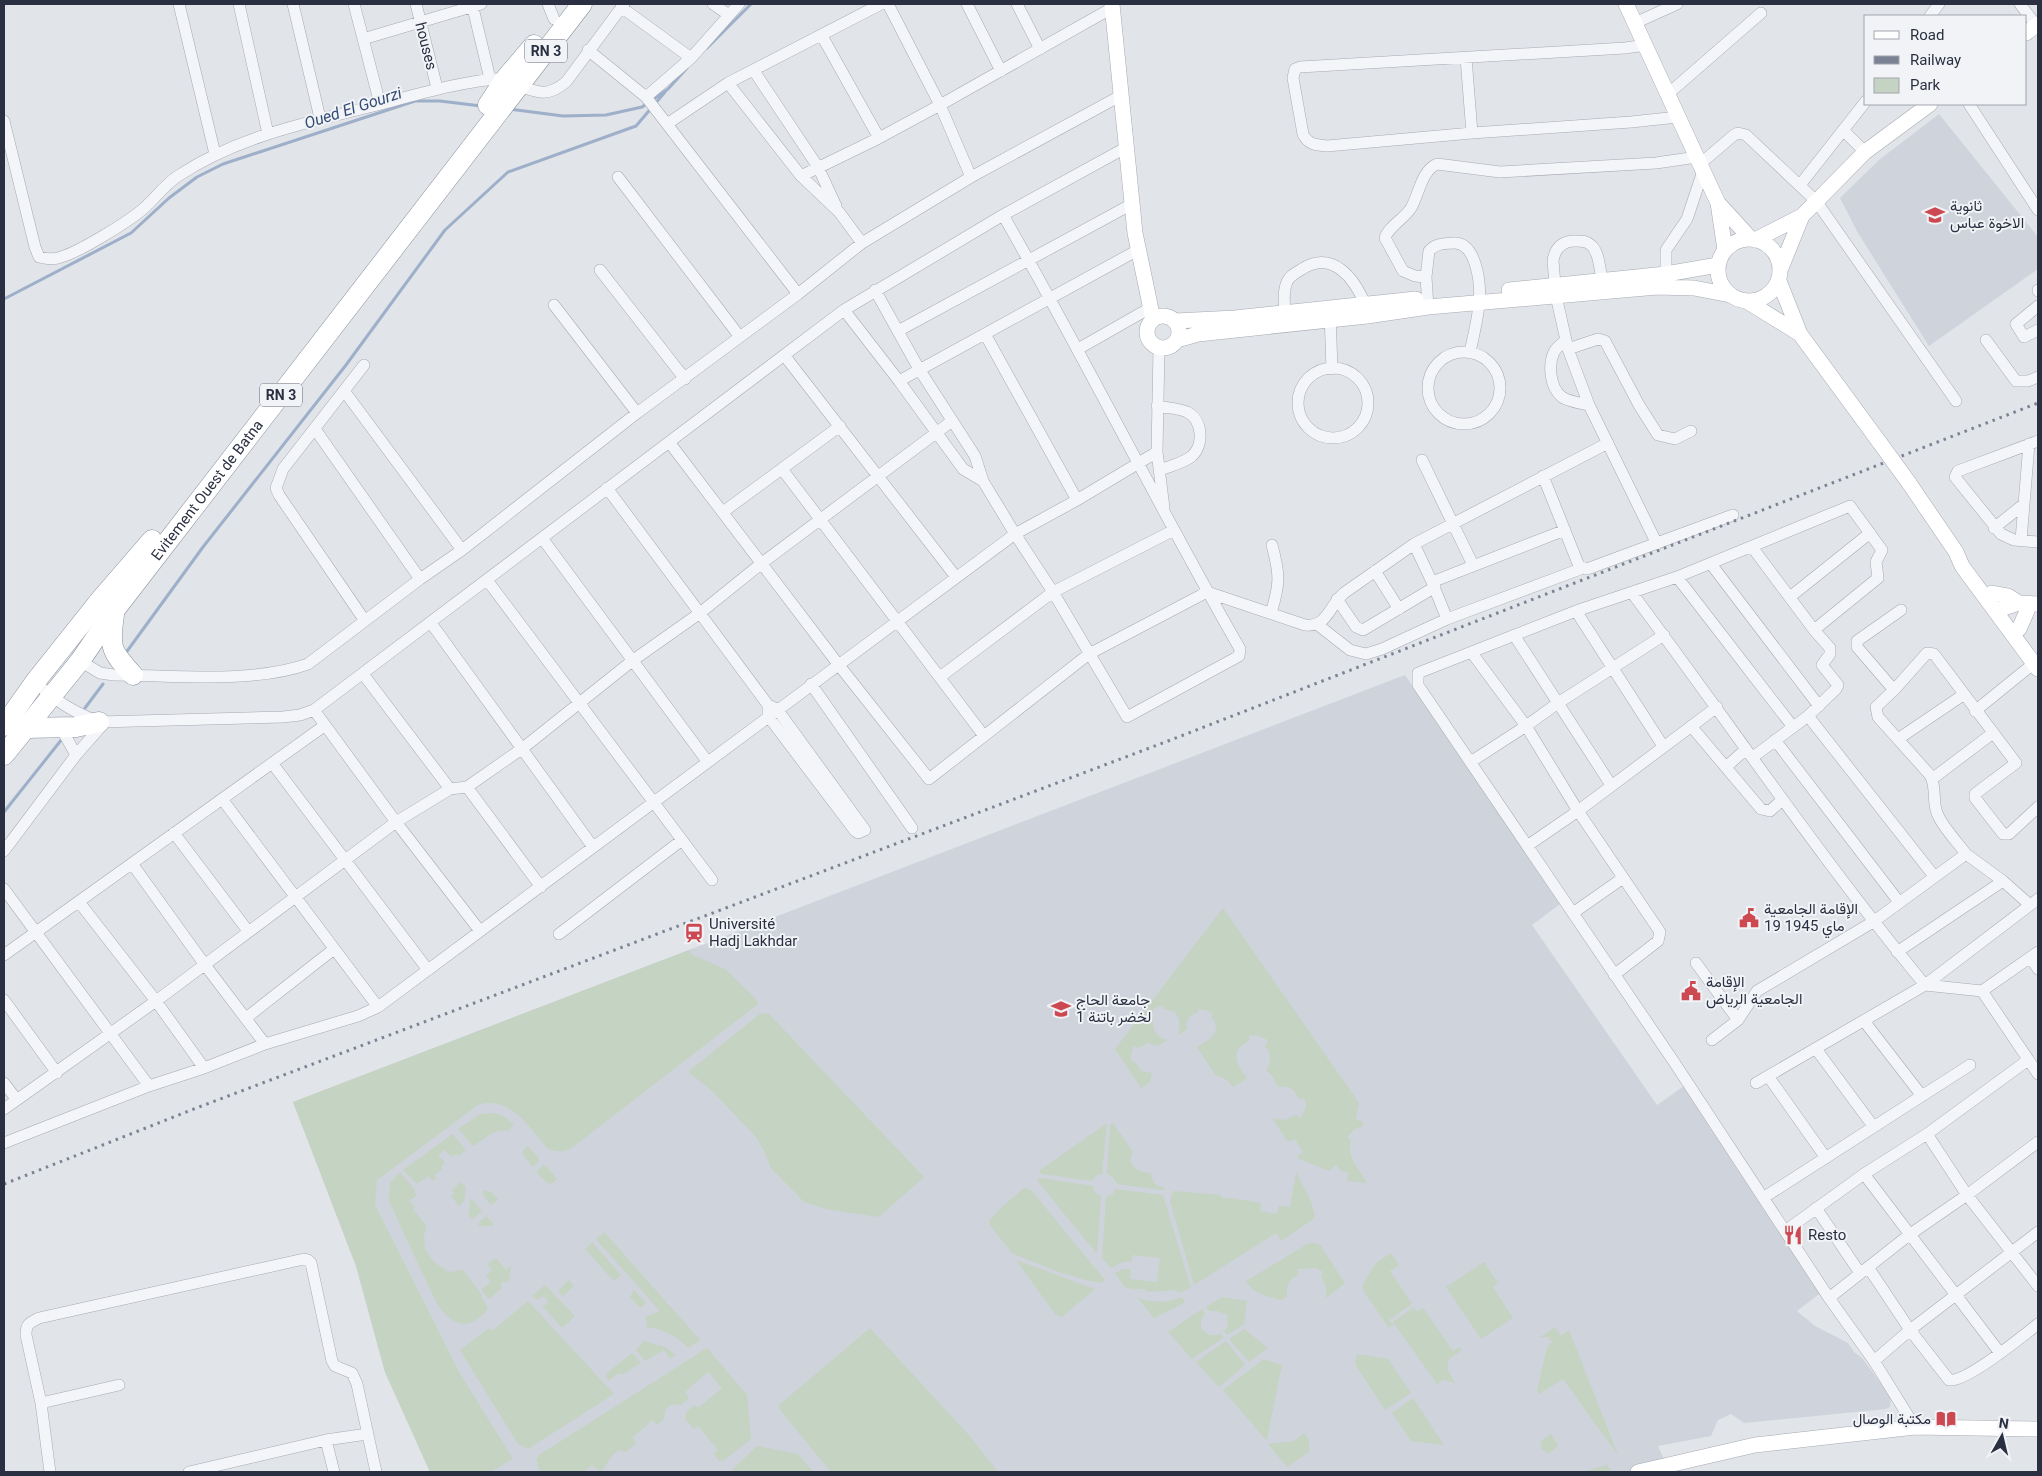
<svg xmlns="http://www.w3.org/2000/svg" width="2042" height="1476" font-family="Roboto,Vazirmatn,sans-serif">
  <style>
    .built { fill: #cfd3db }
    .green { fill: #c5d3c2 }
    .lines { fill: none; stroke-linecap: round; stroke-linejoin: round }
    .stream { stroke: #9dafc9; stroke-width: 3 }
    .street-casing { stroke: #a6aab3; stroke-width: 12 }
    .secondary-casing { stroke: #a6aab3; stroke-width: 16 }
    .highway-casing { stroke: #8990a0; stroke-width: 21 }
    .street { stroke: #f4f5f8; stroke-width: 11 }
    .secondary { stroke: #fff; stroke-width: 15 }
    .highway { stroke: #fff; stroke-width: 20 }
    .rail { stroke: #7b8293; stroke-width: 3; stroke-dasharray: 2.5 5; stroke-linecap: butt }
    .secondary-bridge-casing { stroke: #a6aab3; stroke-width: 16; stroke-linecap: butt }
    .secondary-bridge { stroke: #fff; stroke-width: 15 }
    .labels { text-anchor: middle; dominant-baseline: central; stroke-width: 4; stroke-linejoin: round; paint-order: stroke }
    .shield { fill: #f1f3f7; stroke: #666a78; stroke-width: 1 }
    .shield-label { font-size: 14px; font-weight: bold; fill: #2a3041 }
    .street-label { font-size: 15px; fill: #2a3041; stroke: #f1f3f7 }
    .poi-label { font-size: 15px; fill: #2a3041; stroke: #f1f3f7; text-anchor: start }
    .water-label { font-size: 16px; font-style: italic; fill: #344c74; stroke: #f1f3f7 }
  </style>
  <rect width="100%" height="100%" fill="#e1e4e9"/>
  <path class="built" d="M1939,114l99,123v32l-109,77 -71,-113 -18,-35 39,-38z
    M1405,675l155,229 -28,21 125,180 27,-19 139,205 -26,20 18,15 33,17 6,9 9,7 28,39 -1,9 -4,2 -142,14 -13,-9 -13,6 -7,16 -53,10 12,26h-1240l-45,-100 -29,-106 -63,-164z"/>
  <path class="green" d="M1223,908l136,195 -3,17 7,2v4l-8,3 -8,8 4,3c-5,18 8,28 16,43l-20,-2 1,-9 -7,-1 -5,-6 -7,6 -30,-12 -2,-3 6,-4 -8,-13 -7,3 -16,-24 13,2 10,-5 6,3 5,-12 -1,-7h-6c-4,-10 -11,-14 -21,-12l-4,-9 -8,-8c6,-8 5,-17 -1,-24l3,-6 -12,-5 -7,1v5c-21,10 -12,23 -2,37l-14,9c-4,-6 -9,-10 -17,-11l-19,-29c12,-6 27,-16 14,-30l2,-3 -4,-3 -11,-2v3l-9,5 -3,8 2,4 -10,6c3,-13 2,-25 -14,-26l-1,-4 -8,3 -5,9 3,1c-1,13 3,19 15,22l-10,6 -10,-3 -10,5 -5,-2 -3,14 4,1 7,10 11,2 -2,9 -9,6 -26,-39z
    M689,950l3,5 33,14 31,30 2,5 -185,143c-9,6 -16,5 -26,1 -18,-21 -37,-53 -69,-43l-101,75 -2,25 84,167 54,87 -23,13h-60l-45,-100 -29,-106 -63,-164z
    M761,1013l8,1 155,163 -45,40 -54,-8 -21,-7 -33,-34 -7,-17 -8,-14 -46,-48 -22,-17z
    M493,1113l11,3 10,9 -7,6c-14,-3 -22,9 -34,15l-15,-17 22,-15z
    M1107,1123l-5,51 -6,1 -3,6 -52,-7 -2,-3z
    M1113,1123l20,29 -3,9c5,10 11,11 21,12 2,11 4,12 14,15l-3,2 -45,-6 -4,-7 -6,-3 3,-49z
    M453,1134l13,16 -8,6 -2,-2 -4,3 -8,-7 -6,5 7,8 -4,4 1,2 -8,7 2,3 -3,2 -5,-5 -11,8 -14,-14z
    M528,1146l11,12 -1,4 -5,5 -10,-12v-5z
    M542,1166h4l11,13 -6,5 -4,-1 -11,-11z
    M400,1172l15,18 -1,2 3,3 -8,6 6,6 -2,3 14,16 -3,8 1,15 9,13 15,10 14,-2 19,25 -1,1 7,12c-2,5 -5,6 -8,9 -19,16 -34,1 -45,-17l-46,-99 1,-18z
    M1296,1172l14,27 5,17 -3,4 -31,21 -5,-8 -82,52 -24,-84 3,-10 47,4 4,4 7,-1 30,5 -1,8 17,3 2,-8 11,1z
    M1041,1178l52,8 2,7 6,3 -4,58 -58,-71 -2,-4z
    M461,1182l5,5 -2,14 -5,5 -8,-10 4,-3 -3,-3z
    M1024,1188l7,2 74,90 -4,3 -16,-3 -29,-9 -44,-18 -22,-28 -1,-4 13,-14z
    M1115,1189l48,6 28,93 -9,4h-5v-2l-30,2 -2,-3c-20,1 -19,0 -30,-16l8,-4h8l-1,10 27,3 3,-24 -27,-3 -2,7h-8l-12,6 -9,-10 4,-61 7,-3z
    M483,1190l8,2 7,7 -7,6 -8,-10z
    M470,1200h3l9,11 -9,8 -4,-3z
    M486,1216l7,7v3h-14l-1,-3z
    M604,1232l96,108 -12,8c-10,-12 -27,-20 -42,-21l1,-4 -2,-6 15,-6 -64,-72z
    M592,1242l29,33 -7,6 -29,-32z
    M1309,1243h6l5,2 25,38 -19,15v-11l-5,-10 2,-5 -7,-4 -19,1 1,6c-10,5 -12,11 -11,21l-5,4c-14,-4 -28,-5 -36,-19z
    M1391,1253l8,12 -9,6 22,33 -23,16 4,5 -4,3 -25,-36 -2,-7 14,-22z
    M496,1258l10,12 6,-5 -3,10 2,3 -5,5 -2,-2 -4,4 2,3 -13,11 -8,-9 10,-8 -5,-7 6,-5 -5,-6z
    M1016,1260l79,29 -33,28 -7,-3z
    M1484,1262l14,21 -5,4 20,31 -32,21 -35,-52z
    M569,1280l5,6 -11,10 -5,-5z
    M545,1285l30,31 -13,12 -19,-21 5,-5 -5,-6 -6,4 -5,-4z
    M634,1290l12,13 -6,5 -10,-11z
    M1180,1297l4,3v3l-30,15 -16,-20c11,4 32,6 42,-1z
    M1222,1297l25,4 -3,23 -17,11 -3,-3 4,-7 -1,-10 -9,-4h-9l-3,-4z
    M528,1301l86,93 -86,55 -10,-5 -58,-94 29,-22 3,3z
    M1414,1307l3,5 6,-4 30,43 7,-4 2,3 -13,9 -2,9 8,15 -12,-3 -6,4 -44,-62z
    M1202,1309l3,5 -4,6v8c6,7 11,9 20,6l2,4 -31,21 -24,-27z
    M1555,1327l6,9 8,-6 49,125 -55,-76 -24,15 -2,-3 10,-44 5,-5 -4,-5h-8z
    M870,1328l98,106 30,38h-167l-51,-62 -1,-5z
    M1244,1329l24,19 -19,14 -20,-23z
    M644,1341l21,6 11,8 -6,4 -6,-9 -19,11 -9,-11z
    M1226,1341l19,24 -26,22 -23,-25z
    M707,1348l40,47 4,44 -28,22h-4l-5,-8 4,-3 -20,-24 -4,3 -8,-9 -1,1 1,-9 9,-7 3,3 24,-20 -14,-16 -23,20 4,6 -8,7 -9,-1 -7,6 -1,9 -7,6 -4,-5 -21,18 4,5 -10,9 -8,-2c-9,7 -10,15 -18,22l-8,-7 -8,7h-44l-4,-12 3,-5z
    M632,1353l9,10 -19,12 -3,-2 -11,8 -2,-7z
    M1357,1354l31,5 23,34 -26,17 -30,-46z
    M1264,1359l18,6 -15,75h-1l-43,-50z
    M1413,1398l31,47 -33,-4 -19,-28z
    M1304,1433l5,7v12l-22,15 -19,-23 26,-3z
    M1551,1434l7,12 -10,8 -7,-6 1,-8z
    M757,1446l41,8 15,18h-80v-3z
    M1607,1465l5,7h-30z"/>
  <g class="lines">
    <path class="stream" d="M707,48l44,-44
      M509,109l54,7 43,-1 36,-8 26,-18 19,-21
      M4,299l127,-66 38,-35 28,-21 26,-13 192,-63h25l41,5
      M125,654l78,-107 143,-182 99,-135 63,-58 128,-46 29,-34
      M85,708l18,-24
      M4,812l58,-73"/>
    <defs>
      <path id="street" d="M179,4l36,150
        M239,4l29,130
        M293,4l27,114
        M354,4l26,100
        M416,4l21,84
        M472,4l18,75
        M548,4l6,15
        M713,4l16,11
        M888,4l52,101 31,72
        M967,4l34,67
        M1017,4l23,45
        M2020,4l16,21
        M621,7l70,51
        M1930,16l9,-12
        M1635,23l42,-19
        M822,36l57,102
        M363,39l118,-35
        M1646,45l-21,3 -325,19 -5,2 -2,9 10,56c5,11 14,11 24,12l145,-13 159,-11 47,-5
        M588,50l58,47 45,-39 48,-54
        M1466,58l6,75
        M754,71l64,96 18,39
        M728,83l73,93 38,36 23,31
        M519,86c20,7 29,11 47,-4l58,-78
        M1668,94l93,-81
        M646,97l152,197
        M1969,104l69,106
        M4,121l31,126 4,10c8,2 15,3 22,0 18,-5 67,-35 82,-48 12,-10 21,-24 35,-33 62,-41 133,-54 203,-72 41,-11 82,-23 125,-26
        M667,124l61,-41 153,-79
        M1843,130l22,22
        M1700,164l34,-29 4,-2 8,2 70,66 140,200
        M801,176l78,-38 61,-33 172,-97
        M618,177l122,160
        M1800,185l66,-84
        M600,270l85,109
        M1666,274v-24l21,-31 16,-48
        M1426,277l-11,-1 -12,-5 -18,-33c3,-11 20,-20 26,-30 8,-13 10,-37 26,-44l63,8 156,-9 41,-6
        M1602,280c-2,-10 -3,-27 -10,-34 -5,-5 -9,-5 -15,-5 -14,-1 -22,6 -24,20l3,35 12,53 21,56 68,139
        M875,290l44,79 56,87 8,25 32,53 38,58 74,125 112,-61 1,-7c-82,-143 -155,-291 -237,-434
        M2038,290v1
        M554,305l83,108
        M2038,306l-22,18 8,13 14,-7
        M1428,307l-2,-30 3,-26c7,-8 14,-7 24,-8 24,-2 28,43 26,60 -1,17 -6,33 -9,50
        M844,310l55,71 64,88 20,12
        M1285,312c-1,-10 -2,-21 2,-30 3,-7 9,-9 15,-13 31,-19 52,9 63,35
        M1330,313l2,56
        M898,331l234,-127
        M985,334l92,166
        M1986,340l30,41h12l10,-4
        M1565,341c-4,3 -8,6 -11,11 -6,13 -4,36 8,45 7,5 19,6 27,8
        M1159,348l-2,104 7,56
        M1078,349l72,-41
        M1568,349l30,-10 7,2 34,64 19,30 17,4 16,-8
        M1428 388a36 36 0 1 1 72 0a36 36 0 1 1-72 0Z
        M784,355l172,222
        M364,365l-81,104 -7,19 3,7 86,126
        M1298 403a35 35 0 1 1 70 0a35 35 0 1 1-70 0Z
        M899,381l239,-131
        M345,392l117,158
        M1157,406c9,2 21,2 30,6 16,8 17,33 5,44 -8,7 -22,10 -32,14
        M315,429l105,150
        M2038,441l-80,30 -3,6 46,57 13,6 24,2
        M669,442l169,222 91,115 160,-125 118,-62 98,33c23,2 23,-18 39,-32l70,-49 194,-101
        M1422,460l51,105
        M782,469l202,267
        M1543,476l36,90 8,3 146,-54
        M607,488l161,217 9,4 88,121 -7,3 -3,-2 -87,-115v-11
        M723,512l117,-86
        M1994,528l30,-24
        M542,538l165,223
        M2021,540l8,-96
        M1414,544l18,38 15,37
        M1752,547l62,83 16,18v6l-8,11 16,20 -2,4 -28,27 -55,41
        M1711,564l108,142
        M1375,571l24,38
        M1677,577l116,150
        M487,580l225,300
        M1432,582l133,-52
        M1632,593c98,131 189,266 293,392l57,6 56,-39
        M1790,597l80,-64
        M1337,599l19,28 7,3 72,-43
        M1901,610l-44,31v6l37,43 33,-37 7,1 82,109 -41,31v4l28,36h6l29,-27
        M1576,611l87,135
        M1271,613c9,-29 9,-38 1,-68
        M431,623l162,224
        M1318,625l32,25 16,4 16,-5 65,-30 136,-51
        M1814,630l64,-52 -2,-16 6,-12 -32,-44 -173,71 -101,34 -158,62v12l256,377 155,236 45,63 41,66
        M1514,635l97,150
        M1472,653l54,73 52,85 82,121 -2,9 -44,34
        M77,659l23,14 14,2c60,0 137,9 194,-11l112,-85 42,-29 175,-137 161,-119 64,-51 109,-66 151,-82
        M363,674l87,115
        M940,677l113,-85 121,-62
        M35,682c21,19 38,30 64,40l184,-5 17,-2 14,-5 530,-400 159,-95 124,-68
        M811,684l101,144
        M1894,690l-18,17 2,10 52,58c7,12 2,25 7,38 4,12 21,30 29,41
        M314,710l82,112 84,109
        M1975,711l63,-51
        M1808,716l126,160
        M1691,726l70,83 9,2 12,-11
        M61,728l15,27
        M1898,739l65,-44
        M1775,740l124,162
        M1472,761l54,-35 32,-23 106,-68
        M272,763l156,207
        M1726,767l20,-18
        M1932,779l61,-46
        M467,787l74,100
        M222,799l156,208
        M174,833l74,98
        M1527,846l51,-35 139,-104
        M4,851l72,-96 29,-33
        M133,865l72,100 60,79
        M4,889l145,197
        M79,902l77,99 48,67
        M1573,913l50,-35
        M559,934l123,-94
        M1897,952l106,-71
        M4,955l320,-229
        M2031,958l7,11
        M1696,963l42,57
        M1982,991l56,83
        M4,1000l53,73
        M246,1018l88,-69
        M1864,1021l58,75
        M1712,1040l26,-20 19,-29 116,-69 93,-68 37,27 27,24
        M1816,1049l57,77
        M1768,1076l58,82
        M4,1083l13,17
        M1756,1083l169,-98 113,-86
        M4,1109l152,-108 240,-179 54,-33 17,-2 56,-39 109,-87 68,-48 62,-50 190,-142
        M1927,1134l40,61 71,91
        M4,1143l145,-57 55,-18 61,-24 93,-28 20,-9 637,-473 62,-34 80,-48
        M1864,1174l136,179
        M1763,1198l207,-133
        M1816,1208l44,65
        M1785,1231l79,-57 63,-40 101,-74
        M1868,1267l42,63 39,50c16,3 74,-44 89,-56
        M1829,1298l80,-63 58,-40 71,-53
        M1874,1361l36,-31 128,-98
        M41,1403l78,-18
        M326,1440l8,32
        M50,1472l-9,-69 -15,-68c0,-11 3,-12 13,-17l265,-59 4,1 3,3 21,98 3,5 17,7 5,11 19,88
        M189,1472l137,-32 41,-6"/>
      <path id="secondary" d="M1112,4l23,229 18,86
        M1626,4l92,199 33,36
        M2026,33l12,-9
        M1718,203l7,47
        M1718 270a31 31 0 1 1 62 0a31 31 0 1 1-62 0Z
        M1755,240l47,-24 63,-64 65,-48
        M1781,268l21,-52
        M1779,281l21,53 80,109
        M1509,290l157,-16 52,-9
        M1748,302l52,32
        M1147 332a16 16 0 1 1 32 0a16 16 0 1 1-32 0Z
        M1175,321l60,-3 181,-19
        M1177,340l21,-6 169,-18 61,-9 229,-20 37,1 36,7
        M1909,483l47,69 6,14 76,103
        M1992,593l16,3 11,7
        M1995,611l24,-8 19,1
        M2019,629l8,-18
        M1638,1472l117,-27 160,-18 123,2"/>
      <g id="highway">
        <path d="M488,105l18,-27 28,-33"/>
        <path d="M114,615c-5,33 -3,36 19,60"/>
        <path d="M4,726l31,-44 66,-83 51,-59"/>
        <path d="M25,728l51,-1 23,-5"/>
        <path id="s1" d="M4,755l76,-94 34,-50 468,-607"/>
      </g>
    </defs>
    <use href="#street" class="street-casing"/>
    <use href="#secondary" class="secondary-casing"/>
    <use href="#highway" class="highway-casing"/>
    <use href="#street" class="street"/>
    <use href="#secondary" class="secondary"/>
    <use href="#highway" class="highway"/>
    <path class="rail" d="M4,1184l195,-77 969,-366 870,-338"/>
    <defs>
      <path id="secondary-bridge" d="M1880,443l29,40"/>
    </defs>
    <use href="#secondary-bridge" class="secondary-bridge-casing"/>
    <use href="#secondary-bridge" class="secondary-bridge"/>
  </g>
  <defs>
    <symbol id="school-bare" viewBox="-9 -9 18 18"><path d="M0-5L7-2L0 1L-7-2ZM-4 1L0 2.5L4 1V4Q0 6-4 4Z" fill="#cc4952" stroke="#f1f3f7" stroke-width="2.5" paint-order="stroke"/></symbol>
    <symbol id="civic-bare" viewBox="-9 -9 18 18"><path d="M-.6-6.5H3V-4.5H.6V-3L4-1V1h2V6H-6V1h2V-1L-.6-3ZM-1.2 2.5V6h2.4V2.5Z" fill="#cc4952" stroke="#f1f3f7" stroke-width="2.5" paint-order="stroke"/></symbol>
    <symbol id="station-bare" viewBox="-9 -9 18 18"><path d="M-3-6H3Q5-6 5-4V2Q5 4 3 4L4.5 6H3L1.5 4h-3L-3 6H-4.5L-3 4Q-5 4-5 2V-4Q-5-6-3-6ZM-3.5-4v3h7v-3ZM-3.5 1v1.5H-2V1ZM2 1v1.5H3.5V1Z" fill="#cc4952" stroke="#f1f3f7" stroke-width="2.5" paint-order="stroke"/></symbol>
    <symbol id="university-bare" viewBox="-9 -9 18 18"><path d="M0-5L7-2L0 1L-7-2ZM-4 1L0 2.5L4 1V4Q0 6-4 4Z" fill="#cc4952" stroke="#f1f3f7" stroke-width="2.5" paint-order="stroke"/></symbol>
    <symbol id="restaurant-bare" viewBox="-9 -9 18 18"><path d="M-5-6h1v4h1v-4h1v4h1v-4h1v5L-1.5 .5V6h-2V.5L-5-1ZM5-6V6H3V1.5H1.5Q1.5-4 5-6Z" fill="#cc4952" stroke="#f1f3f7" stroke-width="2.5" paint-order="stroke"/></symbol>
    <symbol id="library-bare" viewBox="-9 -9 18 18"><path d="M-6-4Q-3-5.5-.7-3.5V5Q-3 3-6 4ZM6-4Q3-5.5 .7-3.5V5Q3 3 6 4Z" fill="#cc4952" stroke="#f1f3f7" stroke-width="2.5" paint-order="stroke"/></symbol>
  </defs>
  <g fill-rule="evenodd">
    <use href="#school-bare" x="1921" y="201" width="28" height="28"/>
    <use href="#civic-bare" x="1735" y="904" width="28" height="28"/>
    <use href="#station-bare" x="680" y="919" width="28" height="28"/>
    <use href="#civic-bare" x="1677" y="977" width="28" height="28"/>
    <use href="#university-bare" x="1047" y="995" width="28" height="28"/>
    <use href="#restaurant-bare" x="1779" y="1221" width="28" height="28"/>
    <use href="#library-bare" x="1932" y="1405" width="28" height="28"/>
  </g>
  <g class="labels">
    <g class="shield">
      <rect x="525" y="39.5" width="42" height="23" rx="4"/>
      <rect x="260" y="383.5" width="42" height="23" rx="4"/>
    </g>
    <g class="shield-label">
      <text x="546" y="51">RN 3</text>
      <text x="281" y="395">RN 3</text>
    </g>
    <g class="street-label">
      <text transform="translate(426 46) rotate(76)">houses</text>
      <text stroke="none"><textPath href="#s1" startOffset="334">Evitement Ouest de Batna</textPath></text>
    </g>
    <g class="poi-label">
      <text x="1950" y="206">ثانوية<tspan x="1950" dy="17">الاخوة عباس</tspan></text>
      <text x="1764" y="909">الإقامة الجامعية<tspan x="1764" dy="17">19 ماي 1945</tspan></text>
      <text x="709" y="924">Université<tspan x="709" dy="17">Hadj Lakhdar</tspan></text>
      <text x="1706" y="982">الإقامة<tspan x="1706" dy="17">الجامعية الرياض</tspan></text>
      <text x="1076" y="1000">جامعة الحاج<tspan x="1076" dy="17">لخضر باتنة 1</tspan></text>
      <text x="1808" y="1235">Resto</text>
      <text x="1931" y="1419" text-anchor="end">مكتبة الوصال</text>
    </g>
    <g class="water-label">
      <text transform="translate(353 108) rotate(-18)">Oued El Gourzi</text>
    </g>
  </g>
  <rect width="2042" height="1476" fill="none" stroke="#2a3041" stroke-width="10"/>
  <rect x="1864" y="15" width="162" height="90" fill="#f1f3f7" stroke="#a1a5ae"/>
  <rect x="1874" y="31" width="25" height="8" fill="#ffffff" stroke="#a1a5ae"/>
  <text x="1910" y="40" font-size="15" fill="#2a3041">Road</text>
  <rect x="1874" y="56" width="25" height="8" fill="#7b8293" stroke="#a1a5ae"/>
  <text x="1910" y="65" font-size="15" fill="#2a3041">Railway</text>
  <rect x="1874" y="78" width="25" height="15" fill="#c5d3c2" stroke="#a1a5ae"/>
  <text x="1910" y="90" font-size="15" fill="#2a3041">Park</text>
  <g transform="translate(2002 1436) rotate(8)" stroke="#f1f3f7" stroke-width="4" paint-order="stroke">
  <path d="M0-4L9 19L0 12L-9 19Z" fill="#2a3041"/>
  <text y="-8" font-size="14" font-weight="bold" text-anchor="middle" fill="#2a3041">N</text>
  </g>
</svg>
